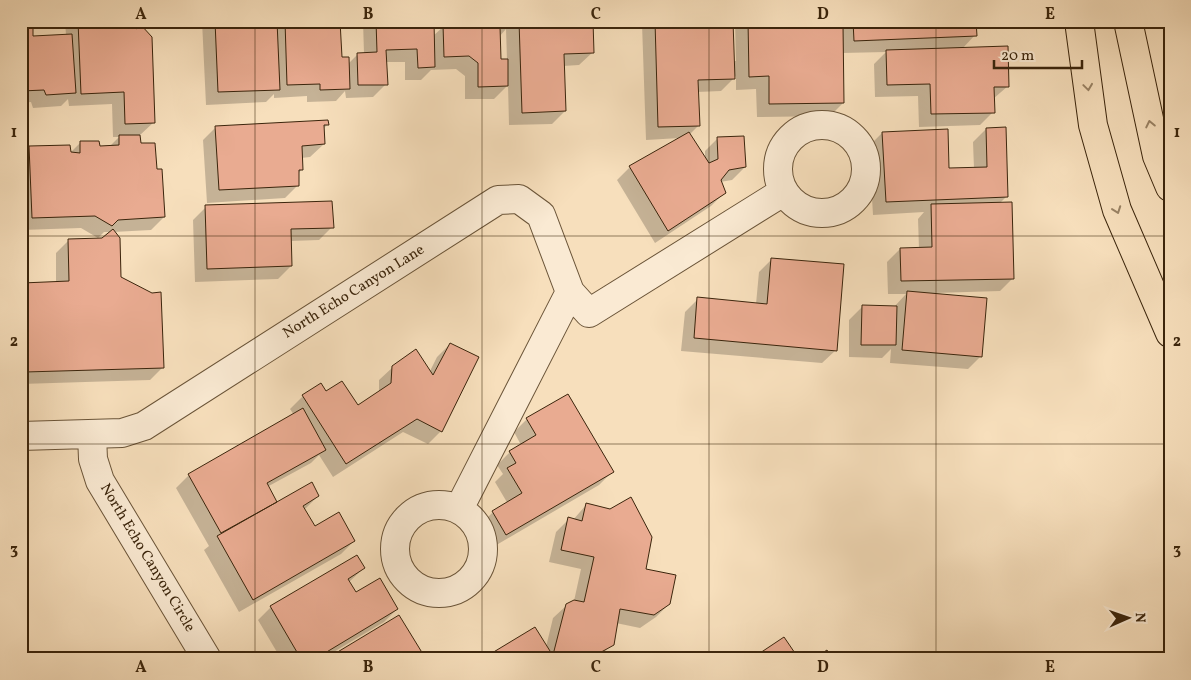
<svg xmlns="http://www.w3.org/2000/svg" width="1191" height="680" font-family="Vollkorn,serif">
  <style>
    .shadow { fill: #0003; fill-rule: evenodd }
    .building { fill: #e9ab91; stroke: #3b250c }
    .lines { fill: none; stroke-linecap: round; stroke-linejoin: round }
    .street-casing { stroke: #6a5438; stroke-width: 30 }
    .primary-casing { stroke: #3b250c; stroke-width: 30 }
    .street { stroke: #faead3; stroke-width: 28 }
    .primary { stroke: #f7dfbc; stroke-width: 28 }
    .oneway { stroke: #998264 }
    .grid { fill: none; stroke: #3b250c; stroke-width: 1; stroke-opacity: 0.55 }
    .labels { text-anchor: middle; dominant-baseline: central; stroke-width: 4; stroke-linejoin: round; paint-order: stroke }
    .street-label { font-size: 15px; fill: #3b250c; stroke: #faead3 }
    .neatline { fill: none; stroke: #3b250c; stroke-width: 2 }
    .grid-label { font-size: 16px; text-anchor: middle; font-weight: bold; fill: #3b250c }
  </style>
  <rect width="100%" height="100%" fill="#f7dfbc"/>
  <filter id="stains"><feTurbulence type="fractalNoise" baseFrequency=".004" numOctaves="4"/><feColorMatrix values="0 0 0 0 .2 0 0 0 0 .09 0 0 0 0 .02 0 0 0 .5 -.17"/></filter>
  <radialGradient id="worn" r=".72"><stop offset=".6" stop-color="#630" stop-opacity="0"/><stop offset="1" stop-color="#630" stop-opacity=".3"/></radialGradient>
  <path class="shadow" d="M21,21l11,16 34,-2 -1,-14h62l27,101 -15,14 1,8 15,26 9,47 -13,13 -38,2 6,45 44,90 -13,13 -129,4v-98l2,-2 33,-1v-30l13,-13 34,-1 8,-7h-7l-6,6 -17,-10 -60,2v-75l8,-8 41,6 10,-10 19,4h10l10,-10h-6l-1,-33 -43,2 -1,-7 -7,7 -28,2 -2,-6 -10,1z
    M202,21h137l1,37 8,6 10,-10h6l-1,-33h70v15l10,-9 16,-1 -1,-5h134l1,31 -14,13 -16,1 2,45 -13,13 -43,1 -1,-40 -14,14h-29v-23l-9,-7 -25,1 -10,10h-16v-18h-19v22l-13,13 -27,1 -1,-7 -9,10 -29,1v-6l-33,2v-4l-8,8 -60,3zM506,29l1,31 -7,1 -1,-24z
    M618,21h114l2,40h2l-1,-40h70v5h35l-1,-5h136v14l-13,14 46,37 -15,13v13l-13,13 -61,2 -1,-31 -43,1 -1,-33 12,-12 -44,1 1,50 -13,13 -73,1 -1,-28 -20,1v-14l-15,15 -24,1 2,33 -10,10 16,23v-7l13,-13 27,29 -13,13 -12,2 4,11 -13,13 -56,37 -38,-63 13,-13 50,-29 -34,2 -4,-116h-24z
    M327,125l-4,4 1,15 -14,13 -9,1 1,11 -4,5v11l-13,13 -78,5 -4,-63 13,-13z
    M986,129l21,67 -8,8 14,74 -13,13 -65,2v2l46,61 -13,13 -78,-6 1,-14 -9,9 -33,-1v-37l13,-13h32l12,-13h-18l-1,-32 13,-13h19l-1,-30 6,-7 -51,3 -4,-69 13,-13 66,37 26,-1 -1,-27z
    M206,207l126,20 -13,13 -29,1 1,25 -13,13 -83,3 -2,-62z
    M772,259l64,91 -14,13 -141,-12 4,-39 13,-13 58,5 3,-32z
    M450,344l-9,87 -13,13 -25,-12 -70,45 -14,-22 -8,8 -44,24 9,16 42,-7 -13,13 9,19 40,13 -13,13 -102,58 -35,-62 5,-4 -33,-58 13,-13 105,-60 -4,-6 13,-13 23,-3 31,14 22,-14v-13l14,-13 37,4 7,-14z
    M527,419l85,53 -13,13 -106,62 -13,-22 13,-13 15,-8 -13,-22 8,-8 -6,-9 13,-13 11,-7 -7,-13z
    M586,505l58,65 25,34 -13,13 -16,11 -24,-5 -4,21 -15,15h-112l61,-12 7,-29 14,-13 7,-4 7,-32 -32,-7 7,-30 13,-13 4,1z
    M364,568l-15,14 7,12 41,15 -13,13 -62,37h-41l-23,-39 13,-13z"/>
  <path class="building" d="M21,21h12v15l39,-2 4,59 -30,2 -2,-5 -23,1z
    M78,21h50l8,8 5,-4 11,12 3,86 -30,1 -1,-32 -43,2z
    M215,21h62l3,69 -62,2z
    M285,21h55l2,36h7l1,32 -30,1v-6l-33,1z
    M376,21h58l1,46 -17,1 -1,-19 -31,1 2,35h-30l-1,-32 20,-1z
    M471,21h40v6h-11l1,32h7v27l-30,1v-24l-9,-7 -25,1 -1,-32h29z
    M519,21h74l1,32 -30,1 2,57 -44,2z
    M655,21h78l2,58 -37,1 2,46 -42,1z
    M748,21h58v4h37l1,78 -75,1v-28l-20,1z
    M853,21h123l1,15 -123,5z
    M1008,46l1,41h-15l1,26 -64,1 -1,-30 -43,1 -1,-35z
    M328,120l1,5h-5l1,19 -23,2 1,24h-4v16l-80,4 -4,-64z
    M1006,127l2,70 -122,5 -4,-70 66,-3 1,39 38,-1 -1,-39z
    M689,132l20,31 9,-4 -1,-22 27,-1 2,31 -17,3 -8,10 5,13 -58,38 -39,-65z
    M119,135h21l1,8h14l2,26h5l3,48 -47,3 -6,6 -17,-10 -63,2 -3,-72 41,-1 1,7 9,1v-12h19l1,5 19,-1z
    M332,201l2,27 -43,1 1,37 -85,3 -2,-64z
    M1012,202l2,77 -113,2 -1,-33 32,-1 -1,-43z
    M113,229l7,9 1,39 31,16 9,-1 3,76 -139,4 -3,-89 47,-2 -1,-42 34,-1z
    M771,258l73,6 -7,87 -143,-13 3,-41 70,7z
    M907,291l80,7 -5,59 -80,-7z
    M862,305l35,1 -1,39h-35z
    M450,343l29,14 -37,75 -25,-13 -71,45 -44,-69 19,-12 5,8 16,-10 16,24 33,-22 1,-17 24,-17 17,26z
    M568,394l46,78 -108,63 -14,-24 30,-18 -15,-25 9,-5 -7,-12 27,-16 -10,-17z
    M303,408l23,42 -59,33 10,19 -56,31 -33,-59z
    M312,482l7,14 -16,10 12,20 24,-14 16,29 -102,59 -36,-64z
    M631,497l21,40 -6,32 30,6 -6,29 -16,11 -34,-6 -6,36 -20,11v3h-35l-5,-8 12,-47 8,-4 10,2 10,-45 -33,-7 7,-33 14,4 4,-18 24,6z
    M357,555l8,13 -17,11 8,13 24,-14 18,31 -83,50h-14l-31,-53z
    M399,615l27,44h-100z
    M535,627l20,32h-73z
    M784,637l15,22h-48z
    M827,650l5,9h-19z"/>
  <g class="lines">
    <defs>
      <path id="street" d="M778 169a44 44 0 1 1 88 0a44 44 0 1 1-88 0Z
        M92,435l1,24 7,22 107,178
        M21,436l101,-3 22,-7 354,-226 21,-1 22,16 29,77 19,21 194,-121
        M395 549a44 44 0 1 1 88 0a44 44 0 1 1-88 0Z
        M459,509l111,-217"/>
      <path id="primary" d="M1079,21l14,104 24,85 53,123
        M1128,21l29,135 13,31"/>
    </defs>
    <use href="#street" class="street-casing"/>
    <use href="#primary" class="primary-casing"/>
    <use href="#street" class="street"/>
    <use href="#primary" class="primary"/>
  </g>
  <defs><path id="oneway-chevron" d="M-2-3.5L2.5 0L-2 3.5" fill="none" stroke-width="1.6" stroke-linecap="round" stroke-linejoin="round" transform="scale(1.25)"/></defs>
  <g class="oneway">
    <use href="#oneway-chevron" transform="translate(1088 87) rotate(82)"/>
    <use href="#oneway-chevron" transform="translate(1150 124) rotate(-102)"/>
    <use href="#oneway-chevron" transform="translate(1117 210) rotate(70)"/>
  </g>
  <path class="grid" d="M255,21v638M482,21v638M709,21v638M936,21v638M21,236h1149M21,444h1149"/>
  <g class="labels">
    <g class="street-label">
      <text transform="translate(354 292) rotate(-32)">North Echo Canyon Lane</text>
      <text transform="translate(147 558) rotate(59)">North Echo Canyon Circle</text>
    </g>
  </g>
  <rect width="1191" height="680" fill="none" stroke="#f7dfbc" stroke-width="55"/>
  <g transform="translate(1128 618) rotate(88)" stroke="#faead3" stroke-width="4" paint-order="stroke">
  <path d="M0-4L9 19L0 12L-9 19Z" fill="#3b250c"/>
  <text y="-8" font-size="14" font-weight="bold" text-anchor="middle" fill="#3b250c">N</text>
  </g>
  <path d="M994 60v8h88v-8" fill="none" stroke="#3b250c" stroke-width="2.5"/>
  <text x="1001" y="60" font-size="15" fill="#3b250c" stroke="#faead3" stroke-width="4" paint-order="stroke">20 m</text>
  <rect x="28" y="28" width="1136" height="624" class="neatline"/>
  <g class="grid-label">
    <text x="141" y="19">A</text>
    <text x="368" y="19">B</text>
    <text x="596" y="19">C</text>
    <text x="823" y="19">D</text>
    <text x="1050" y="19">E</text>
    <text x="14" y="137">1</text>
    <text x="1177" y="137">1</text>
    <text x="14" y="346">2</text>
    <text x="1177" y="346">2</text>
    <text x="14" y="554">3</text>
    <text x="1177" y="554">3</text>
    <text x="141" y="672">A</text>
    <text x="368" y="672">B</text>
    <text x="596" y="672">C</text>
    <text x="823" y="672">D</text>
    <text x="1050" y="672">E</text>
  </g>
  <rect width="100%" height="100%" filter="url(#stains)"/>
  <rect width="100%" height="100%" fill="url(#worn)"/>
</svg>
